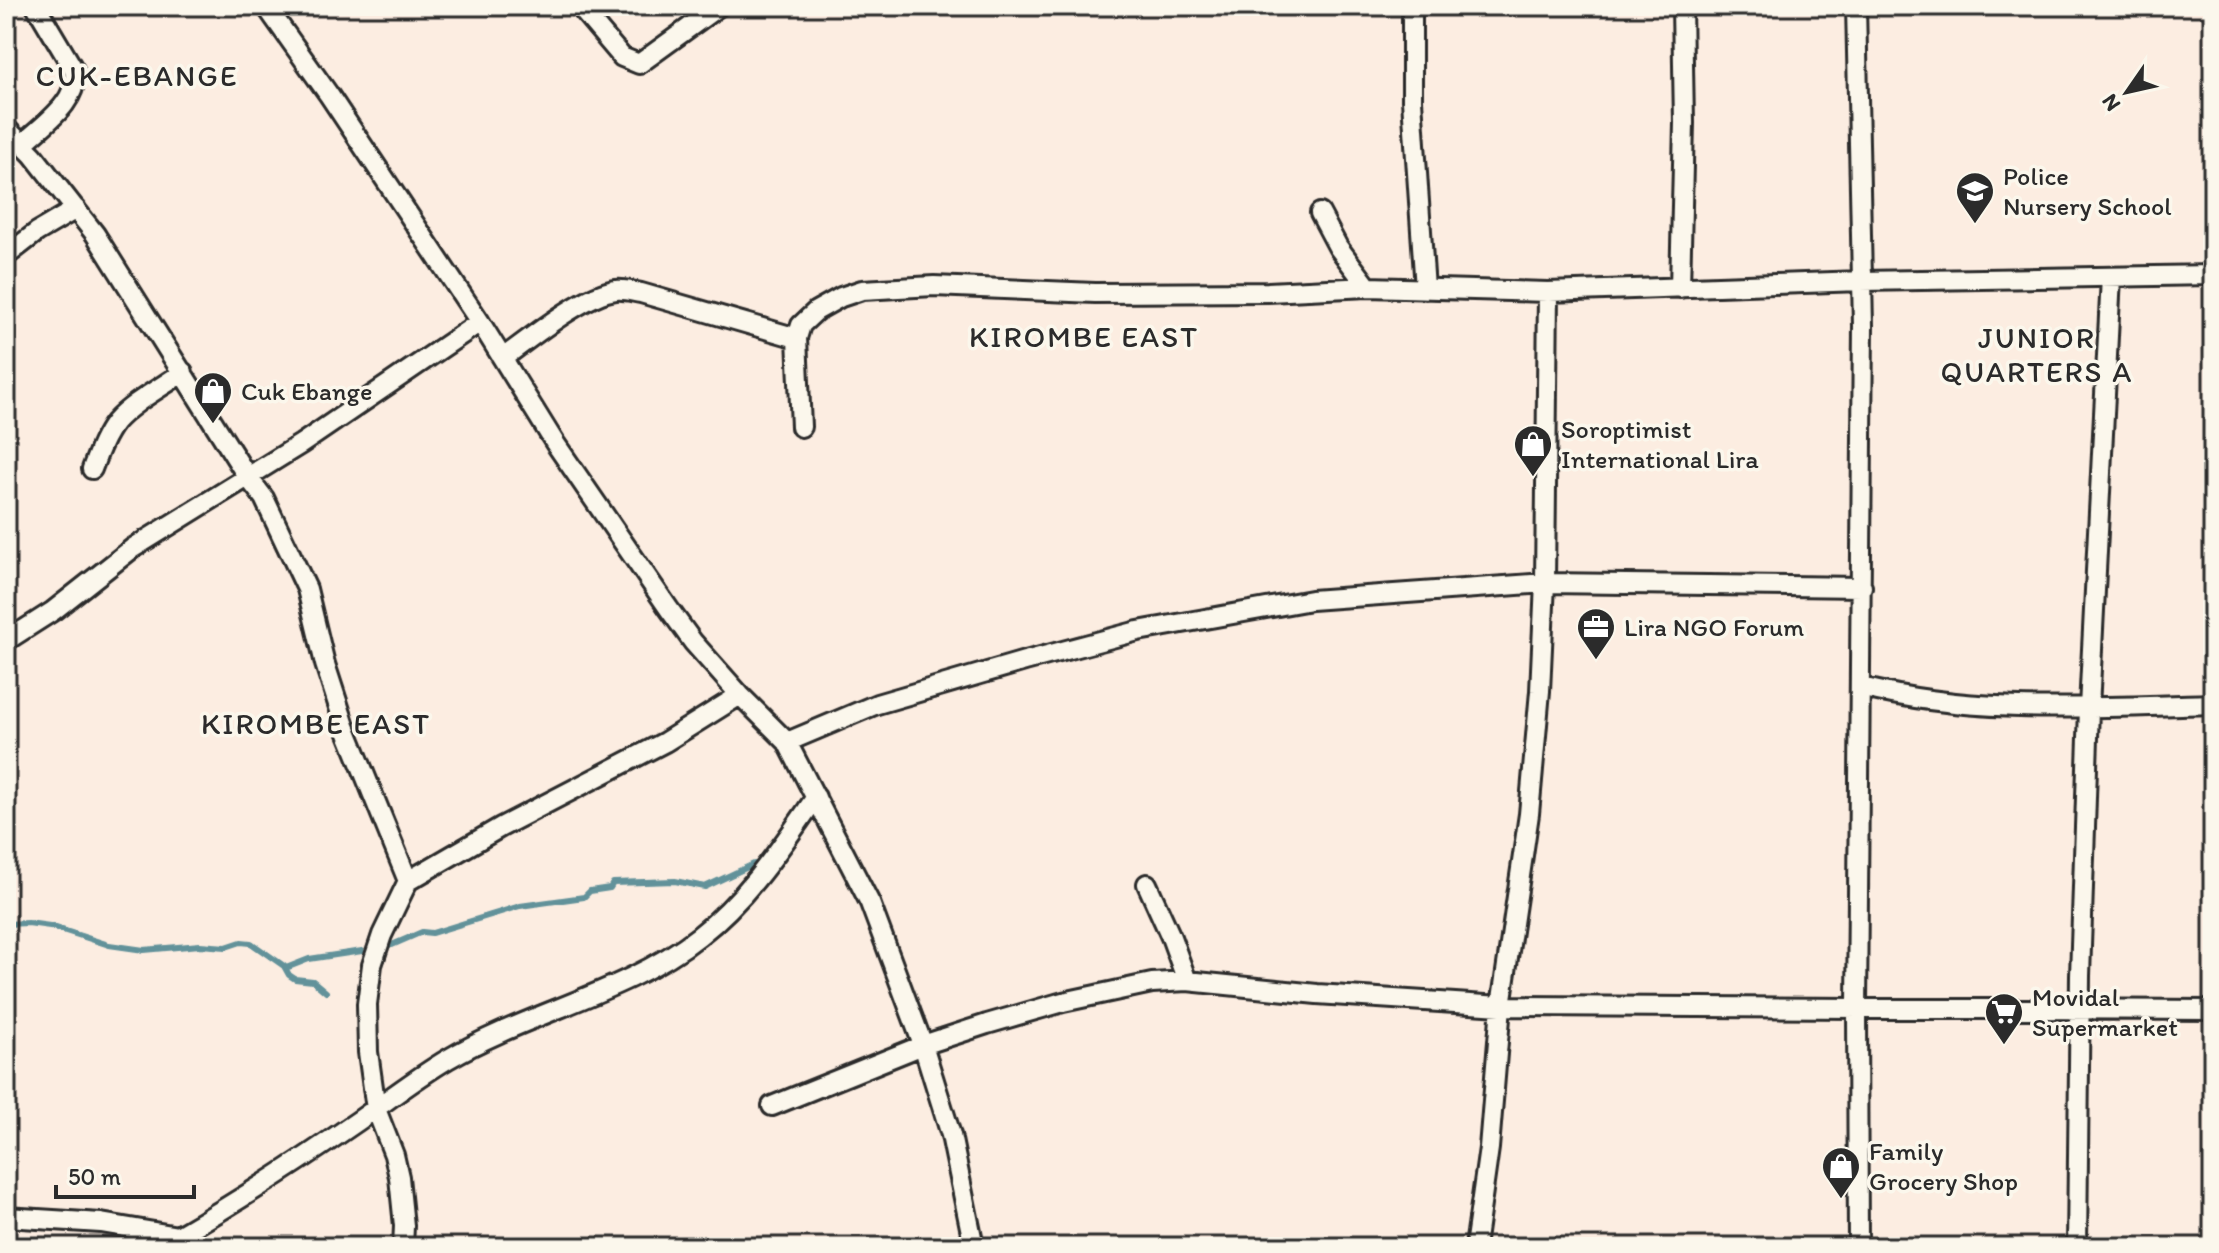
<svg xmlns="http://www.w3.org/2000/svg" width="2219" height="1253" font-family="Itim,sans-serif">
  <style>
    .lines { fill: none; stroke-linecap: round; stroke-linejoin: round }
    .stream { stroke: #62929a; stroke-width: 6 }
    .minor-casing { stroke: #2b2b2b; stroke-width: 24 }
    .minor { stroke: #fbf7ec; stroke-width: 18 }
    .labels { text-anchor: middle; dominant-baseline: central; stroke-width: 7; stroke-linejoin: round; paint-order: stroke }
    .poi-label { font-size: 26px; fill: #2b2b2b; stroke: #fbf7ec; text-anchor: start }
    .quarter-label { font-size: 30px; letter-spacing: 2px; fill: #2b2b2b; stroke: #fbf7ec }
  </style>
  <rect width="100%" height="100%" fill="#fcede1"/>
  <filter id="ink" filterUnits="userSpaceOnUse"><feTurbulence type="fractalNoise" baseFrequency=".0125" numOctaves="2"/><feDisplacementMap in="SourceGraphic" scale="16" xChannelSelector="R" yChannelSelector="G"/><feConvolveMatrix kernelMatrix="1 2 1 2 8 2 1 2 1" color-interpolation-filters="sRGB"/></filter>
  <g filter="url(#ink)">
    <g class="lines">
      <path class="stream" d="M6,924l22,-1 22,3 59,19 35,5 56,-5 26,2 15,-5 10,1 33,23 5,9 6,4 18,2 13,11
        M392,945l30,-13 10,1 88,-27 64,-9 6,-6 20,-3 3,-5 62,-2 30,6 49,-23
        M286,968l23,-9 53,-8"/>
      <defs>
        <path id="minor" d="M266,6l63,89 151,227 75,121 114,166 24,33 47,53 47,47 83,161 53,142 28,90 23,112
          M579,6l43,51 17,7 80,-58
          M1412,6v94l13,189
          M1856,6l7,320 -6,682 1,239
          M6,128l27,27 62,79 152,242 17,22 43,91 18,75 20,62 63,155
          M23,144c20,-20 57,-42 51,-74l-38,-64
          M1320,213l18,34 30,40
          M6,256l31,-24 39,-23
          M1680,288l4,-165 -2,-117
          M503,358c26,-19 83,-65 113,-68 9,-1 17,2 25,3l156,45
          M801,427l-4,-89 4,-13 15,-14 25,-14 21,-7 72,-4 161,7 173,-1 100,-5 180,5 313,-11 352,-6
          M92,469c6,-16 12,-33 23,-47 18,-20 46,-34 68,-50
          M6,641l47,-30 80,-63 168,-104 179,-122
          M1861,687c115,29 235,20 352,17
          M787,742l90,-38 148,-43 113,-30 173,-31 234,-17 317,4
          M1147,884l24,53 16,44
          M772,1106l151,-61 64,-21 76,-22 89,-19 35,-2 130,13 184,12 712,4
          M6,1217l95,6 77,13
          M175,1247l3,-11c62,-36 121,-74 180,-115 30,-21 58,-43 90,-62 78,-46 181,-67 251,-123 49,-38 82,-89 117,-139
          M403,1247l1,-21 -5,-49 -5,-22 -18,-46 -8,-57 -1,-48 5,-39 10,-30 26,-54 93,-54 164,-85 75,-47
          M1475,1247l14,-99 12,-142 28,-192 11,-123 5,-108 3,-291
          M2077,1247l3,-271 9,-268 22,-431"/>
      </defs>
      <use href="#minor" class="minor-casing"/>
      <use href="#minor" class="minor"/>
    </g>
  </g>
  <defs>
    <symbol id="school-pin" viewBox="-11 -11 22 30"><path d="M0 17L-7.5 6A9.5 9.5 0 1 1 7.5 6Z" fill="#2b2b2b" stroke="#fbf7ec"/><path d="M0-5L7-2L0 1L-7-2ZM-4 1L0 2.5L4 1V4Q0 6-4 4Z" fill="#fff"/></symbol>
    <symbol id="shop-pin" viewBox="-11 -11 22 30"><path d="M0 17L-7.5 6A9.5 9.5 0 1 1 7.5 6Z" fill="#2b2b2b" stroke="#fbf7ec"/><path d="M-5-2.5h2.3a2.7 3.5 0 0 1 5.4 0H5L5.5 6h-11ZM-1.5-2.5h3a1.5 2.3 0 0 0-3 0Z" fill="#fff"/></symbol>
    <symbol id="office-pin" viewBox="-11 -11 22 30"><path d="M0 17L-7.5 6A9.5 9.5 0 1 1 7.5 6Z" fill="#2b2b2b" stroke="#fbf7ec"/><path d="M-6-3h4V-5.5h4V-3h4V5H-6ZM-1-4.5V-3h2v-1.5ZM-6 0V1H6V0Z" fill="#fff"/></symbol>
    <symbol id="supermarket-pin" viewBox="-11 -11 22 30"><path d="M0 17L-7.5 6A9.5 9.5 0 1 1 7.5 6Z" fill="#2b2b2b" stroke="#fbf7ec"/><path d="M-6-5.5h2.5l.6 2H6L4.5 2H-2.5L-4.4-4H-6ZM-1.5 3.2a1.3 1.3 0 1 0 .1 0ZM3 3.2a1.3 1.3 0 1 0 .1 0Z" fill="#fff"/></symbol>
  </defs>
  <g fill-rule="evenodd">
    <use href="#school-pin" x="1953" y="169" width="44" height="60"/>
    <use href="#shop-pin" x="191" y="369" width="44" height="60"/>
    <use href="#shop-pin" x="1511" y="422" width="44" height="60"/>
    <use href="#office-pin" x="1574" y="605" width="44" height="60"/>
    <use href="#supermarket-pin" x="1982" y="990" width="44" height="60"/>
    <use href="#shop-pin" x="1819" y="1144" width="44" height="60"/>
  </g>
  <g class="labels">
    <g class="poi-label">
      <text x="2003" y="176">Police<tspan x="2003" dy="30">Nursery School</tspan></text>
      <text x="241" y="391">Cuk Ebange</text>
      <text x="1561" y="429">Soroptimist<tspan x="1561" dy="30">International Lira</tspan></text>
      <text x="1624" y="627">Lira NGO Forum</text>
      <text x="2032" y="997">Movidal<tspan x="2032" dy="30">Supermarket</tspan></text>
      <text x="1869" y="1151">Family<tspan x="1869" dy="30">Grocery Shop</tspan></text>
    </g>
    <g class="quarter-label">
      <text x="137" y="75">CUK-EBANGE</text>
      <text x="1084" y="336">KIROMBE EAST</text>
      <text x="2037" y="337">JUNIOR<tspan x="2037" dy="34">QUARTERS A</tspan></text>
      <text x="316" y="723">KIROMBE EAST</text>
    </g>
  </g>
  <rect width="2219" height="1253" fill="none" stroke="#fbf7ec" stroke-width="32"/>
  <rect x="16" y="16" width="2187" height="1221" fill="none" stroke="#2b2b2b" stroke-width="3" filter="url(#ink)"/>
  <g transform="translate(2127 92) rotate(236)" stroke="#fbf7ec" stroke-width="6" paint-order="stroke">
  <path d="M0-6L14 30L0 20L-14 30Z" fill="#2b2b2b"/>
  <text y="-12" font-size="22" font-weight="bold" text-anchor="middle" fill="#2b2b2b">N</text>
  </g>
  <path d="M56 1185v12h138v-12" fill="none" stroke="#2b2b2b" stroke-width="4"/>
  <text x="68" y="1185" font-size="24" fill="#2b2b2b" stroke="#fbf7ec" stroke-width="6" paint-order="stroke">50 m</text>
</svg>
